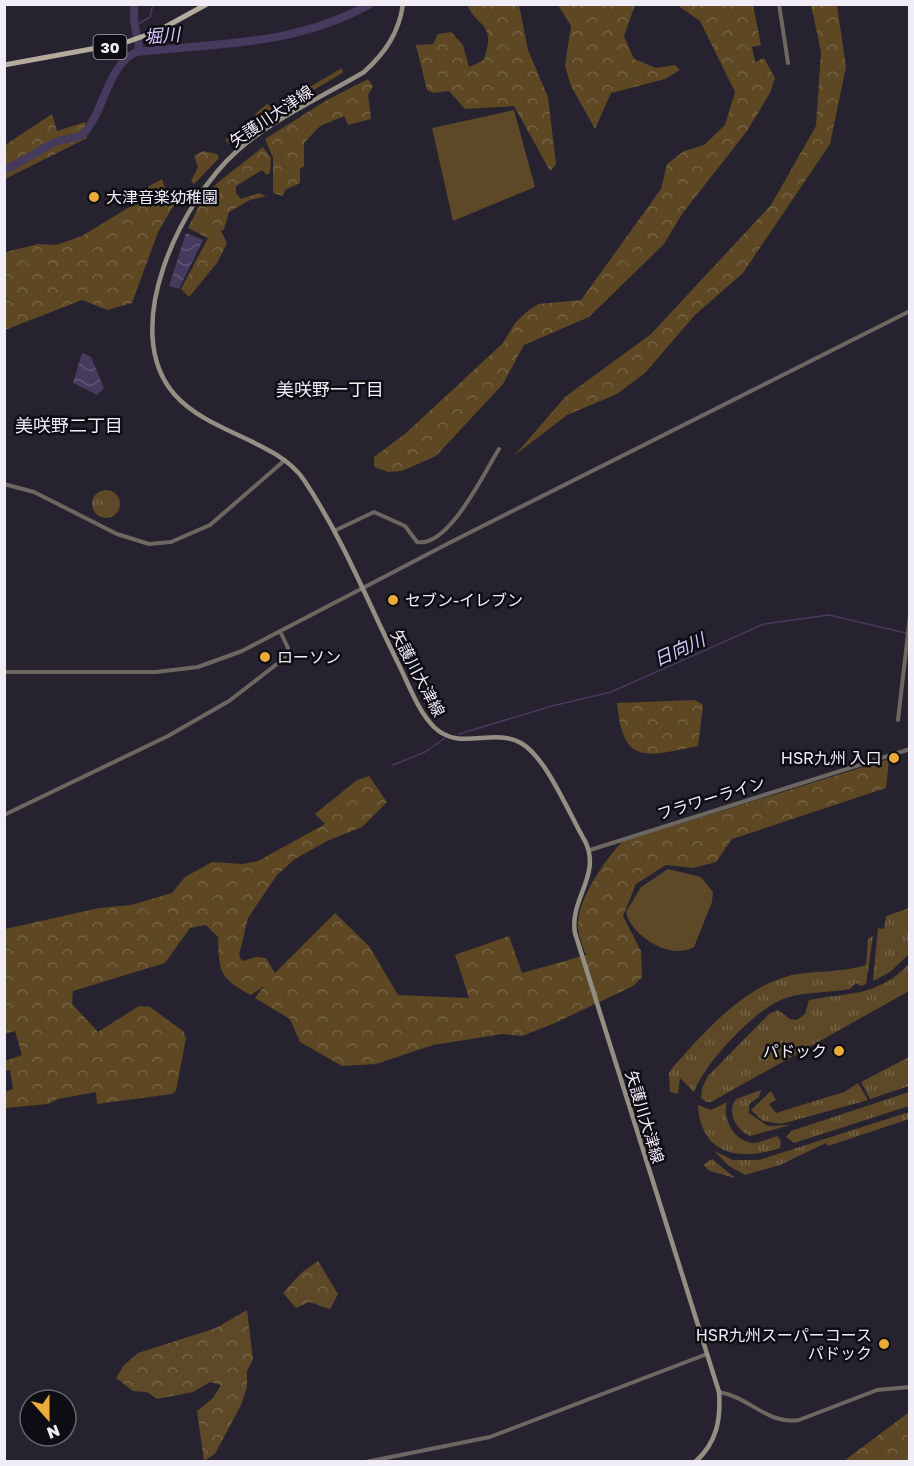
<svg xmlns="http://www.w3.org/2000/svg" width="914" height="1466" font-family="'Golos Text','Noto Sans JP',sans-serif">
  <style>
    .grass { fill: url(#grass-tufts) }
    .forest { fill: url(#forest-crowns) }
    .park { fill: url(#park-crowns) }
    .pitch { fill: #5d4928 }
    .water { fill: url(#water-waves) }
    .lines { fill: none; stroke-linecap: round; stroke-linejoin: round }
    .stream { stroke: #463b5f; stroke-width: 1.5 }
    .river { stroke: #463b5f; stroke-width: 8 }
    .tertiary { stroke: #6c6861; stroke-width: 4 }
    .secondary { stroke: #958e83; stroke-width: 4.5 }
    .primary { stroke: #b4ab9d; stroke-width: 5 }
    .poi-dot { fill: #e8ac37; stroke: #0e0d13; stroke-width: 2 }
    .labels { text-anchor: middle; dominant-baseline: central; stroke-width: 5; stroke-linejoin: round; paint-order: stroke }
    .shield { fill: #0e0d13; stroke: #acaab3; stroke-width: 1.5 }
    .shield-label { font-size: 15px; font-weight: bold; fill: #f0edf7 }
    .street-label { font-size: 16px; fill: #f0edf7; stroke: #0e0d13 }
    .poi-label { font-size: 16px; fill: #f0edf7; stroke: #0e0d13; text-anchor: start }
    .water-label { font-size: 18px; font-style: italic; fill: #d4c6fa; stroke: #0e0d13 }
    .neighbourhood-label { font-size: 18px; fill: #f0edf7; stroke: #0e0d13 }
  </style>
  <defs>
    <pattern id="grass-tufts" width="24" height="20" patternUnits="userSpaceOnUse" patternTransform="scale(1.5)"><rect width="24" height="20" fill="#5d4928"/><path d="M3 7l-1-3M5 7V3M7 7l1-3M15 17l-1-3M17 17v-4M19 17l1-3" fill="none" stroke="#756448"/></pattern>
    <pattern id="forest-crowns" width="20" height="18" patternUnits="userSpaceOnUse" patternTransform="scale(1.5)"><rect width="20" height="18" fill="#5d4823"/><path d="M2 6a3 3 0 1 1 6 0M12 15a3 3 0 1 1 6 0" fill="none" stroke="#756344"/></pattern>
    <pattern id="park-crowns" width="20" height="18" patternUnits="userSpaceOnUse" patternTransform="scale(1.5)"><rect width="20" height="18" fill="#5d4928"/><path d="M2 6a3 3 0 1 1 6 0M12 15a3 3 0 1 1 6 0" fill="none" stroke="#756448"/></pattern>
    <pattern id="water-waves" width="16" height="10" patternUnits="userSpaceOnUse" patternTransform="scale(1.5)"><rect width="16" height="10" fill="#463b5f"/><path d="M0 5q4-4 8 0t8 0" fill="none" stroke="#615877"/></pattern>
  </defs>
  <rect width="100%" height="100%" fill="#262230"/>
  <path class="grass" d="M92 504a14 14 0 1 1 28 0a14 14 0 1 1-28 0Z
    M909,908v46l-19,18 -17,9 5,-53 6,1 2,-13z
    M873,936l-7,48 -5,2 -5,-3 -6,6c-21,4 -43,2 -64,9 -30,10 -81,64 -92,94l-14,-14 -2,16 -8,-2 -1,-19 4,-6c32,-36 70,-80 119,-92 25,-5 50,-2 74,-10l2,-26z
    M909,964v27l-198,111h-5l-5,-4 1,-10 6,-12 61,-62 9,-4 12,9 7,1 8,-6 4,-14c41,-8 68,-3 100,-36z
    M909,1057v29l-39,13 -9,-17z
    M858,1083l10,17 -87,24 -18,-3 -12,-11 20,-19 5,9 -7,4 7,9 68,-21z
    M761,1090l-2,7 -10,7v9l19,13 22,-1 -40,11c-14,-6 -24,-24 -14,-37z
    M909,1092v14l-115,37 -8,-6 5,-6z
    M727,1102c-5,16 7,40 26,41 8,0 16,-5 24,-7l4,5 -1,7c-40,13 -79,8 -82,-43l13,5z
    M909,1112v7l-81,27 -2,-3 -46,22 -35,10 -16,-9 -15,-15 19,9h26z
    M712,1159l23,19 -25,-7 -7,-6z"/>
  <path class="forest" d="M467,5h52l9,45 20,47 8,67 -6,7 -36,-65 -49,3 -16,-18 -16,2 -6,-3 -11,-45 17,-1 5,-10 13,-2 12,13 6,22 15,-7c12,-39 -5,-30 -17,-55z
    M558,5h77l-11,31 10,23 22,9 19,-3 5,5 -15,9 -54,14 -16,36 -24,-43 -6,-20 6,-40z
    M677,5h76l8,40 -9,2 3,15 9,-4 11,20 -5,15 -23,38 -65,83 -18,30 -75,73 -65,28 -21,39 -67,72 -34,15 -14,1 -14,-5v-10l32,-24 97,-90 12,-20 10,-10 13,-9 43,-4 80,-111 6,-25 17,-13 20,-6 21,-20 10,-33 -35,-71z
    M811,5h26l9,62 -16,77 -87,129 -48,42 -50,58 -28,21 -50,21 -52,40 50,-58 86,-63 120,-129 45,-79 5,-74z
    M342,68l1,4 -4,3 -67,40 -43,29 -4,-4 28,-19 3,-8 11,-9 7,4z
    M368,79l5,7 -5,9 3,24 -23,6 -4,-9 -24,10 -16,17v23l-4,3v14l-15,7 -2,6 -10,-3v-35l-8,-19 62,-39z
    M52,114l5,17 28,-9 2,16 -82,41v-34z
    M263,147l8,11 -1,15 -3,2 -5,-5 -26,16v7l5,6 18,-6 7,3 -16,4 -21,12 -5,17 -3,2 6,12 -10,20 -28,34 -8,-8 27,-51 -20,-10 13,-26 15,-18z
    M203,151l14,3 2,4 -25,26 -3,-3 7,-14 -4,-11z
    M162,179l6,17 13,-3 -23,39 -26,71 -25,7 -25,-10 -77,30v-78l34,-8 17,1 26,-9 59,-36 8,-14z
    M695,700l8,5 -5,41c-51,10 -75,21 -81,-43z
    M889,759l-3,29 -154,51 -16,23 -23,6 -27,-3 -30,19 -13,32 18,35 1,26 -9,9 -78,37 -33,13 -19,-2 -70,11 -57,19 -34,2 -42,-24 -10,-23 -35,-21 9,-12 -13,9c-32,-17 -32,-23 -33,-58l-12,-12 -16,3 -25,35 -92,28 -1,13 26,28 41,-26 11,1 33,24 3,7 -10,53 -4,3 -75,10 -1,-12 -38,7 -10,5 -43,4v-16l8,-3 -3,-19 -5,1v-10l17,-6 -7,-24 -10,3v-105l94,-21 32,-3 41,-12 13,-16 27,-15 30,2 16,-3 67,-37 -10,-10 42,-34 12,-4 18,26 -25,25 -35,14 -32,18 -18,16 -29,43 -9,37 3,6 15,-4 9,1 9,15 60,-60 34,33 29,49 71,3 -14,-43 54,-19 13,37 64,-18c-3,-8 -7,-18 -8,-27 -2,-27 27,-68 44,-86z
    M908,1413l1,48h-65z"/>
  <path class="park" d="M318,1261l20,33 -8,15 -21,-7 -13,6 -13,-15 18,-20z
    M247,1310l6,49 -6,12v16l-6,18 -26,49 -11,7 -7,-50 16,-13 8,-13 -11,-3 -17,10 -36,7 -10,-7 -14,-1 -17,-13 8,-13 14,-12 78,-25z"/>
  <path class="pitch" d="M514,110l21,77 -82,34 -21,-93z
    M668,869l33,8 12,15 -1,10 -18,45c-23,14 -63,-11 -68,-35l15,-25z"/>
  <path class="water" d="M186,233l17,7 -24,49 -10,-3z
    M82,353l9,4 13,31 -7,7 -24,-12z"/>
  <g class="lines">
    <path class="stream" d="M135,26l15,-9 3,-13
      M459,734l93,-28 59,-14 153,-68 65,-9 77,18
      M393,765l32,-13 20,-14"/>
    <path class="river" d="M134,4v17l6,31
      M4,170c19,-8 36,-21 54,-29 9,-3 18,-1 26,-8 21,-23 23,-67 52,-81 81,-9 159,-6 234,-48"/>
    <path class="tertiary" d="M779,4l9,59
      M4,484l30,8 83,42 32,10 22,-2 39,-17 75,-65
      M334,531l40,-19 31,14 12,16c32,6 68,-71 82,-93
      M4,672h152l42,-5 44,-16 209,-109 459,-231
      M898,720l12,-104
      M4,815l164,-79 61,-35 57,-44 2,-9 -8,-17
      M590,850l320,-101
      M719,1392c31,5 48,33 80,28l78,-30 33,-3
      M366,1462l124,-25 217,-83"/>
    <path class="secondary" d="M403,4c-4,29 -18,49 -39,68 -42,25 -90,46 -127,79 -55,49 -120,179 -62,244 35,39 102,45 129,85 38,57 63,120 93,181 11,21 20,49 37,66 25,25 59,0 87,16 26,15 48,71 64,98 17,34 -16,58 -10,92l144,459c2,27 -2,51 -24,70"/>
    <path class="primary" d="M4,65l120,-22 34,-12 49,-27"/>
  </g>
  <g class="poi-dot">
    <circle cx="94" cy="197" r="6"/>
    <circle cx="393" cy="600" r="6"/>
    <circle cx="265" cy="657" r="6"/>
    <circle cx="894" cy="758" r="6"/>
    <circle cx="839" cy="1051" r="6"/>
    <circle cx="884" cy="1344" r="6"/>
  </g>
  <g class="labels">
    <rect class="shield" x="93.5" y="35" width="33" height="24" rx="4.5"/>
    <g class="shield-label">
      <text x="110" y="47">30</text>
    </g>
    <g class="street-label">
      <text transform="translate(271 116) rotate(-34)">矢護川大津線</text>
      <text transform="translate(418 673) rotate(62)">矢護川大津線</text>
      <text transform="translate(711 798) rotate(-17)">フラワーライン</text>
      <text transform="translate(645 1117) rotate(73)">矢護川大津線</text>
    </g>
    <g class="poi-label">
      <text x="106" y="197">大津音楽幼稚園</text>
      <text x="405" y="600">セブン-イレブン</text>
      <text x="277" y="657">ローソン</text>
      <text x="882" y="758" text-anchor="end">HSR九州 入口</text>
      <text x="827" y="1051" text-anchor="end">パドック</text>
      <text x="872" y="1335" text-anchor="end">HSR九州スーパーコース<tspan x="872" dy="18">パドック</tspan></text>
    </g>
    <g class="water-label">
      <text transform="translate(162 35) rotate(-4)">堀川</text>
      <text transform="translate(679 649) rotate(-24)">日向川</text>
    </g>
    <g class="neighbourhood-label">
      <text x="330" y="389">美咲野一丁目</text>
      <text x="69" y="425">美咲野二丁目</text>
    </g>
  </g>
  <rect width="914" height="1466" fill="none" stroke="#f0edf7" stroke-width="12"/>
  <g transform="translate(48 1418) rotate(159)"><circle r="28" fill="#0e0d13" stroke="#68676e" stroke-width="1.5"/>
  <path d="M0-4.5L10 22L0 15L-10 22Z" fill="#e8ac37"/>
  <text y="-9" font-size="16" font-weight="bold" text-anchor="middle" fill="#f0edf7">N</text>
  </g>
</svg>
